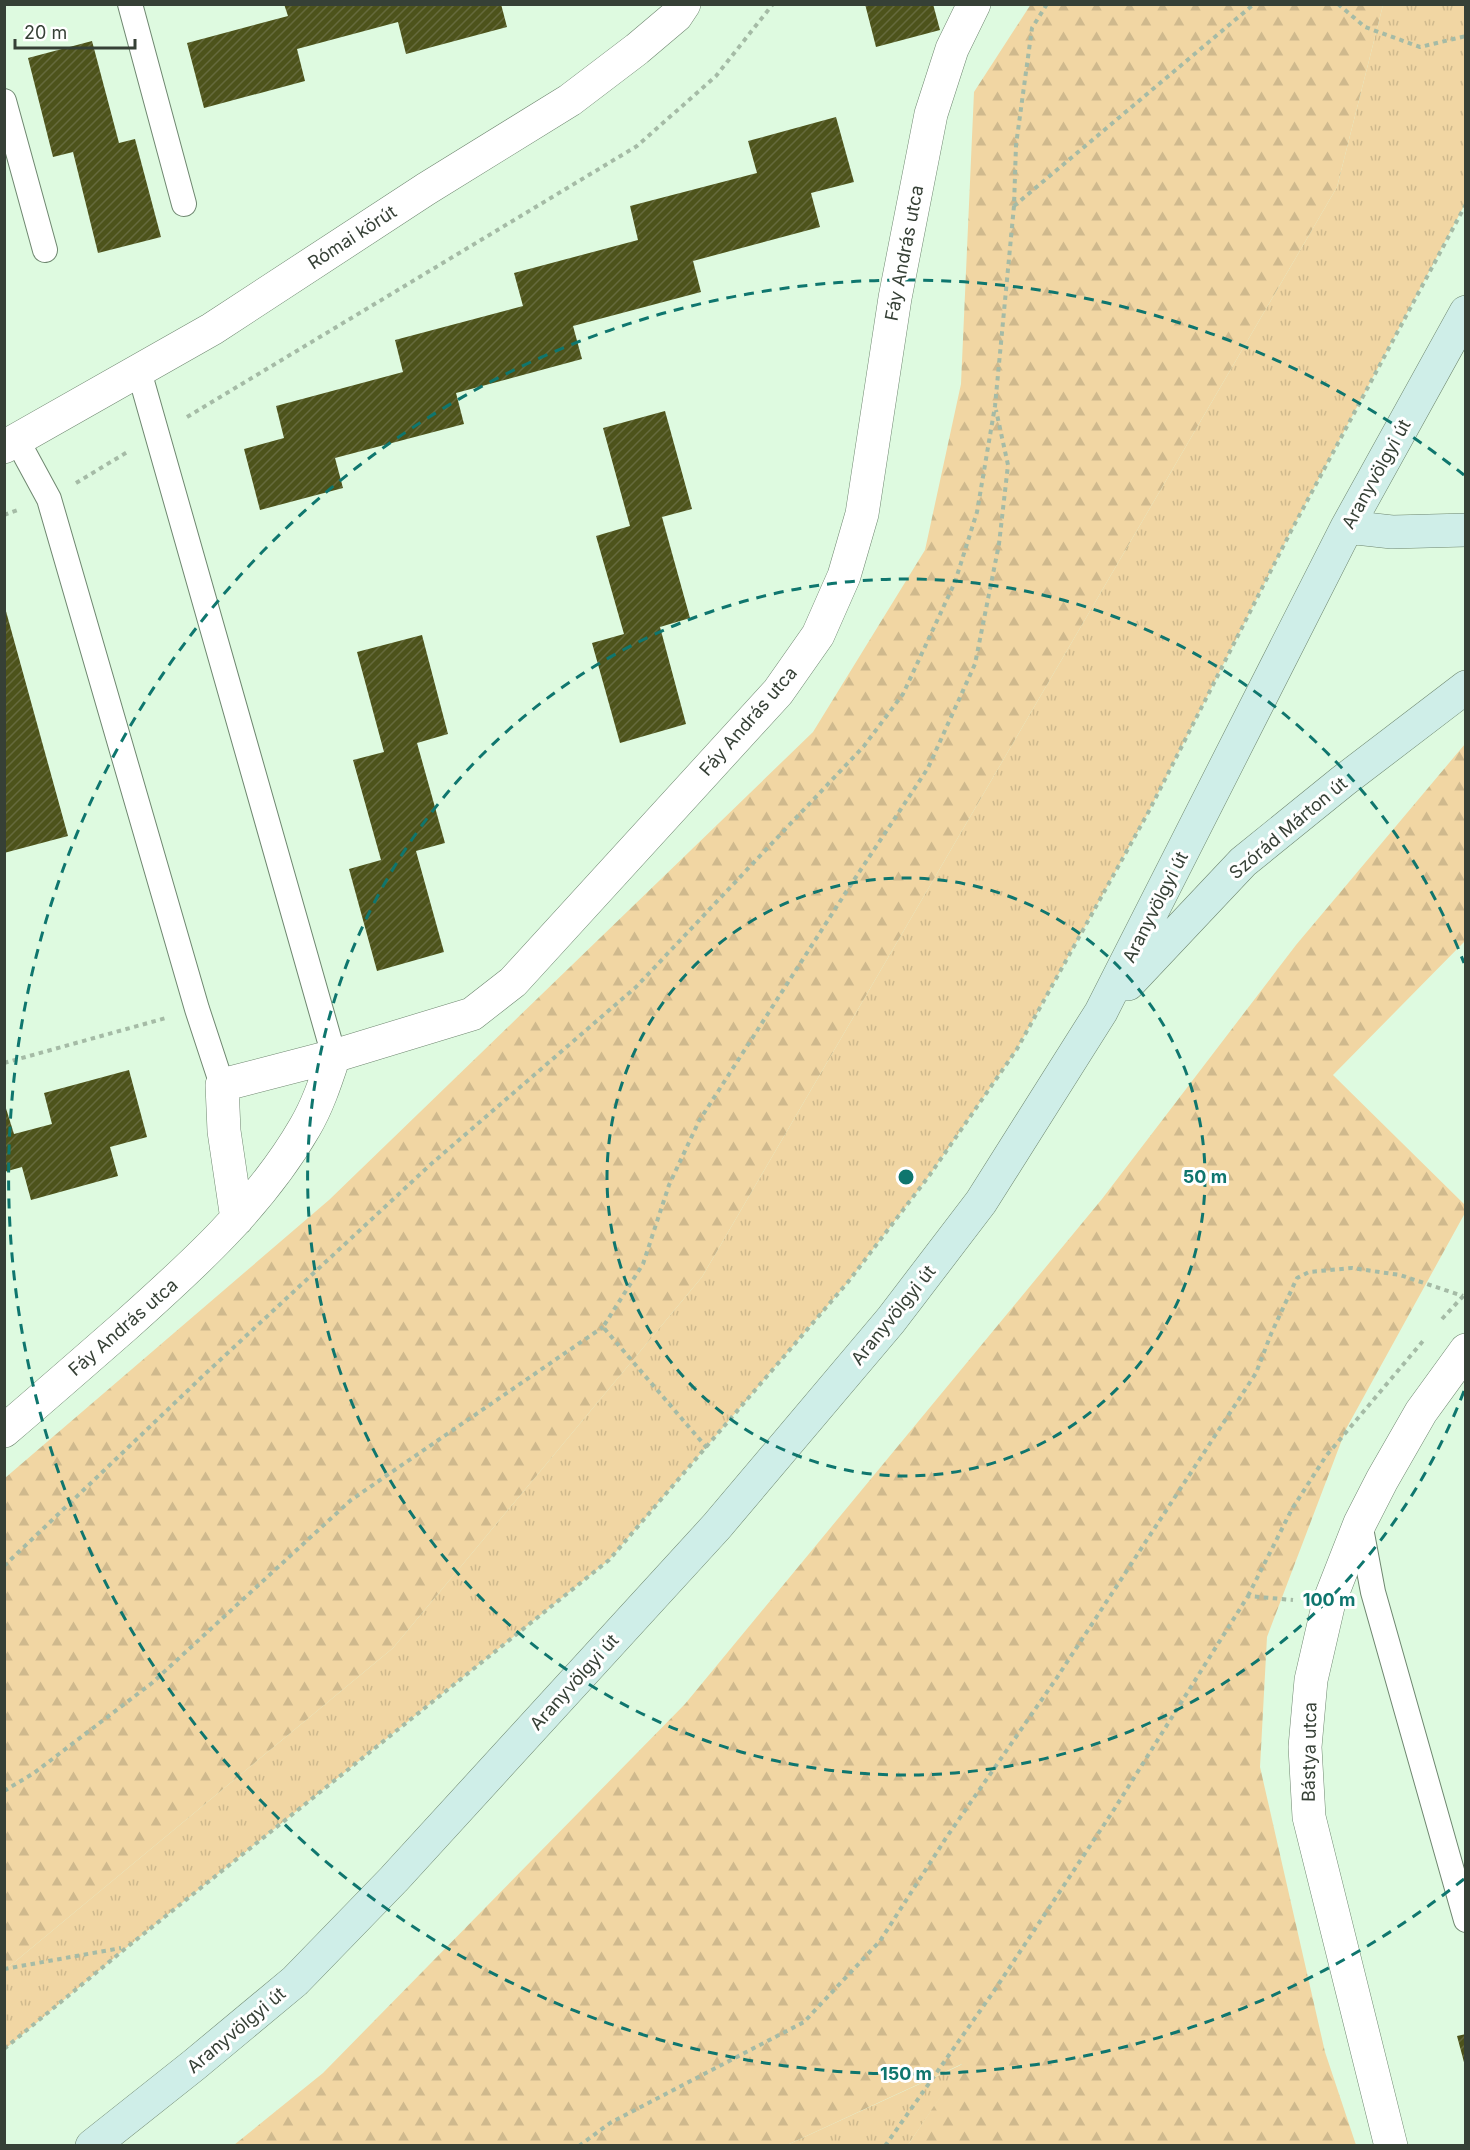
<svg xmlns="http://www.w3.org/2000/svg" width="1470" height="2150" font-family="Inter,sans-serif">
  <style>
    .grass { fill: url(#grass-tufts) }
    .forest { fill: url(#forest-firs) }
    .building { fill: url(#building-hatch) }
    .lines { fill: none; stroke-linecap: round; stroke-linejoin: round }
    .lane-casing { stroke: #6f8770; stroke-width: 26 }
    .street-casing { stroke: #6f8770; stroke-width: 34 }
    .secondary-casing { stroke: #6f8770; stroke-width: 34 }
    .path { stroke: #a5bba6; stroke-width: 4; stroke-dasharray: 4.5 4.5; stroke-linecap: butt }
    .lane { stroke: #fff; stroke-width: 24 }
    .street { stroke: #fff; stroke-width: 33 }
    .secondary { stroke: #cfeee8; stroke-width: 33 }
    .ring { fill: none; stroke: #0f766e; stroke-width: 3; stroke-dasharray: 10 8 }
    .labels { text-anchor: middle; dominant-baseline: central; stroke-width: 6; stroke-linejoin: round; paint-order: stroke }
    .street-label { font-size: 18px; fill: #364036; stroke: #fff }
    .centre { fill: #0f766e; stroke: #fff; stroke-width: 3 }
    .ring-label { font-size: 18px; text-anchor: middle; font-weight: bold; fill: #0f766e; stroke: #fff; stroke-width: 6; stroke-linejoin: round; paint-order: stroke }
  </style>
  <defs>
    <pattern id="grass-tufts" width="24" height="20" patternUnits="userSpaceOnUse" patternTransform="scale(1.5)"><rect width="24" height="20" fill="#f1d6a3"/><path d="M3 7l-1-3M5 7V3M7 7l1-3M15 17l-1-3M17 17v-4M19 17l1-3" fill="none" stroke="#cfb98d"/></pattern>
    <pattern id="forest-firs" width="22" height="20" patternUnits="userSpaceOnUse" patternTransform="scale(1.5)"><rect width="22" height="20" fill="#f1d6a3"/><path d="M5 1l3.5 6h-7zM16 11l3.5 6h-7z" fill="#cfb98d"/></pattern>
    <pattern id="building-hatch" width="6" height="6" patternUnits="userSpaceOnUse" patternTransform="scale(1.5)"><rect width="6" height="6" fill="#4d531b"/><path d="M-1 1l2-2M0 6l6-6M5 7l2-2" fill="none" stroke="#656a3d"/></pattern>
  </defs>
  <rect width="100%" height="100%" fill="#defae0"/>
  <path class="grass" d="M1383,5h82v199l-174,327 -142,280 -132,238 -88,127 -81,106 -239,278 -483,388 -121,101v-79l388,-322 309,-371 635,-1090z
    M963,2064l-55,81h-121z"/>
  <path class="forest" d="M1031,4l352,1 -46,182 -635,1090 -309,371 -388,322v-492l324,-278 484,-468 112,-182 36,-166 13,-292z
    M1465,744v197l-132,134 132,130v8l-119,216 -79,208 -7,130 65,285 31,93h-448l54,-81 -175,81h-553l89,-72 362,-369 417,-505 194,-254z"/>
  <path class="building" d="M284,4h217l6,23 -101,27 -8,-32 -101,27 8,32 -101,27 -17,-65 101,-27z
    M865,4h68l7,26 -64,17z
    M92,41l27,102 16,-4 26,98 -63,16 -25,-101 -20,5 -25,-99z
    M836,117l18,65 -43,11 9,34 -127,34 8,31 -128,34 9,33 -126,34 8,31 -129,34 8,30 -83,22 -16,-61 40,-11 -8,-32 127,-34 -8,-32 128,-34 -9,-33 124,-33 -8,-34 127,-33 -9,-32z
    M665,411l27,98 -30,8 28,101 -30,9 26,97 -66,19 -28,-100 32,-9 -28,-98 34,-10 -27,-98z
    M4,604l64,232 -64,17z
    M422,635l26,99 -31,9 28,100 -29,8 28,101 -67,19 -28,-102 32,-9 -28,-100 31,-8 -27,-100z
    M129,1070l18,67 -37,10 8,29 -87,24 -9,-33 -18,5v-70l10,32 38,-10 -8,-31z
    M1466,2034v32h-1l-8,-30z"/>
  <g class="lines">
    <defs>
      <path id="lane" d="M130,4l54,200
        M4,101l41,149
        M139,371l195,685
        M17,440l32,59 148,510 25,76
        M1360,1523l13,69 93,328"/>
      <path id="street" d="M4,447l208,-118 214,-140 144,-89 67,-51 39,-33 8,-12
        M237,1219l-13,-88 -2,-46 112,-29 138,-42 41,-32 265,-290 40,-57 26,-59 18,-62 33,-216 36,-184 21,-65 22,-45
        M4,1431c41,-35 81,-70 121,-105 66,-59 135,-121 180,-199 13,-22 21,-47 29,-71
        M1391,2146l-82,-329 -4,-70 6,-67 18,-78 31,-79 22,-43 39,-68 45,-62"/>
      <path id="secondary" d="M1347,527l45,5 74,-2
        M1128,984l115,-122 100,-81 123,-94
        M92,2146l102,-81 101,-84 99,-102 323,-353 174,-206 90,-118 120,-190 246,-485 119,-215"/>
    </defs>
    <use href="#lane" class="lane-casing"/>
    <use href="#street" class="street-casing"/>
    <use href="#secondary" class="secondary-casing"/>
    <path class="path" d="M1338,4l27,23 55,20 46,-11
      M1014,206l240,-202
      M187,417l450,-271 79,-70 57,-72
      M76,483l53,-32
      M4,515l14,-5
      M4,1063l162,-45
      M1442,1319l24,-26
      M707,1448l-104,-121 40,-63 26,-79 30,-64 149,-232 80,-121 47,-104 24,-120 9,-79 -12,-55
      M4,1566l201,-192 225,-209 206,-178 228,-241 39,-52 52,-112 22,-70 18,-106 19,-200 2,-61 16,-117 15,-24
      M1248,1596l44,-87 34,-53 97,-115
      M4,1791l30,-18 118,-90 199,-183 252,-173
      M4,1969l117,-21
      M4,2049l122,-101 483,-388 239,-278 81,-106 88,-127 132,-238 142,-280 175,-327
      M579,2146l31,-23 194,-101 76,-81 66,-103 110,-159 200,-306 15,-39 26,-56 12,-6 43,-4 48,7 63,21
      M885,2146l109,-155 121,-183 133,-212 45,4"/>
    <use href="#lane" class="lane"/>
    <use href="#street" class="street"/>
    <use href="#secondary" class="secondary"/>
  </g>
  <g class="ring">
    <circle cx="906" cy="1177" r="299"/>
    <path d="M1464 1391A598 598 0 1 1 1464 963"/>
    <path d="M1464 1879A897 897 0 1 1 1464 475"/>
  </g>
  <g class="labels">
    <g class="street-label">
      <text transform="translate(352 237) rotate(-33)">Római körút</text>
      <text transform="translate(904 253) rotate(-79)">Fáy András utca</text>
      <text transform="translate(1376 474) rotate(-61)">Aranyvölgyi út</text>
      <text transform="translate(748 721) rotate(-49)">Fáy András utca</text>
      <text transform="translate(1288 828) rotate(-40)">Szórád Márton út</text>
      <text transform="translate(1155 907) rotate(-63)">Aranyvölgyi út</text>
      <text transform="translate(893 1315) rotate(-51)">Aranyvölgyi út</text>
      <text transform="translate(123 1327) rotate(-41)">Fáy András utca</text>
      <text transform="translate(574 1682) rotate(-48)">Aranyvölgyi út</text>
      <text transform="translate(1309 1752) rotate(-89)">Bástya utca</text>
      <text transform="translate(236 2030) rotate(-40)">Aranyvölgyi út</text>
    </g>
  </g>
  <circle cx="906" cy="1177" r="9" class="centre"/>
  <g class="ring-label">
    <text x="1205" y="1183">50 m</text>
    <text x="1329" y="1606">100 m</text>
    <text x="906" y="2080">150 m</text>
  </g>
  <rect width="1470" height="2150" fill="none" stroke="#364036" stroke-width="12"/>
  <path d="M15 39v9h120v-9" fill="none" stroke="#364036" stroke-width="3"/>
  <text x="24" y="39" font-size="18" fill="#364036" stroke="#ffffff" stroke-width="4.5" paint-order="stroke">20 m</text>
</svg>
